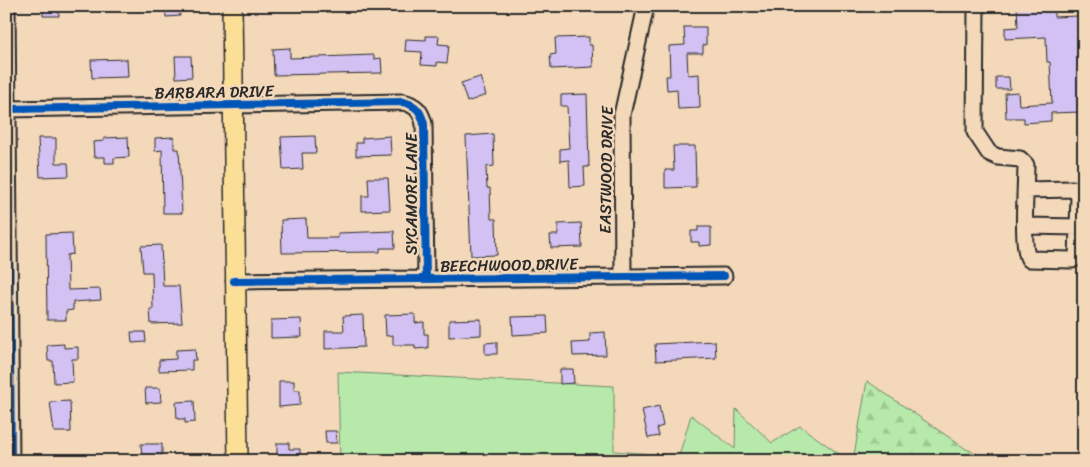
<svg xmlns="http://www.w3.org/2000/svg" width="1090" height="467" font-family="Sriracha,sans-serif">
  <style>
    .grass { fill: #b6e9aa; stroke: #708a6a }
    .forest { fill: url(#forest-firs); stroke: #708a6a }
    .building { fill: #d2c1f2; stroke: #2b2b2b }
    .lines { fill: none; stroke-linecap: round; stroke-linejoin: round }
    .minor-casing { stroke: #2b2b2b; stroke-width: 19 }
    .major-casing { stroke: #2b2b2b; stroke-width: 22 }
    .minor { stroke: #f3d8ba; stroke-width: 15 }
    .major { stroke: #fbdf96; stroke-width: 19 }
    .cycleway-casing { stroke: #f3d8ba; stroke-width: 11 }
    .cycleway { stroke: #0057b8; stroke-width: 8 }
    .labels { text-anchor: middle; dominant-baseline: central; stroke-width: 5; stroke-linejoin: round; paint-order: stroke }
    .street-label { font-size: 16px; fill: #2b2b2b; stroke: #f3d8ba }
  </style>
  <defs>
    <pattern id="forest-firs" width="22" height="20" patternUnits="userSpaceOnUse" patternTransform="scale(1.25)"><rect width="22" height="20" fill="#b6e9aa"/><path d="M5 1l3.5 6h-7zM16 11l3.5 6h-7z" fill="#9dc892"/></pattern>
  </defs>
  <rect width="100%" height="100%" fill="#f3d8ba"/>
  <filter id="ink" filterUnits="userSpaceOnUse"><feTurbulence type="fractalNoise" baseFrequency=".02" numOctaves="2"/><feDisplacementMap in="SourceGraphic" scale="10" xChannelSelector="R" yChannelSelector="G"/><feConvolveMatrix kernelMatrix="1 2 1 2 8 2 1 2 1" color-interpolation-filters="sRGB"/></filter>
  <g filter="url(#ink)">
    <path class="grass" d="M338,372l276,14v65l65,5 12,-41 44,34 1,-40 36,34 28,-17 49,35h-509z"/>
    <path class="forest" d="M867,381l99,68 29,12h-142z"/>
    <path class="building" d="M43,6h15l1,10h-16z
      M165,6h14l1,10 -14,1z
      M1017,6h37v11l24,-1 3,96 -30,1v8l-27,2v-5h-18l-1,-25 13,-1 1,13 33,-2 -2,-41h-3l-1,-25 -41,2v-11l13,-1z
      M684,27h22v18h-3v8h-16l1,22 11,-1 1,34 -22,1 -1,-20 -10,1 -1,-14h4l-1,-30 16,-1z
      M426,36h13l-1,8 11,1 -2,18 -10,-1v4l-16,-1 1,-13 -17,-1 1,-12 20,1z
      M589,37v8h3l1,22 -42,2 -1,-14 6,-1 -1,-16z
      M290,48v10l84,-3v4l7,-1 1,15 -108,2 -1,-26z
      M175,56h16l1,21 -16,1z
      M127,59l1,18 -36,1 -1,-18z
      M480,77l6,18 -19,7 -6,-19z
      M996,77h13l1,12h-14z
      M587,94l2,73h-5l1,19 -15,1 -1,-27 -9,1v-12l9,-1 -2,-42h-6v-11z
      M493,134l1,32 -8,1 1,21h3l1,31h5l1,36 -26,1 -5,-120z
      M315,136l1,17h-14l1,16 -20,1 -2,-33z
      M390,136l1,19 -35,1v-13h6v-5z
      M128,137l1,20 -15,1v5h-9v-6h-11l-1,-15 11,-1v-3z
      M174,137v12h5l3,64h-19l-1,-63 -7,1v-13z
      M38,138h18v25h12l1,13 -29,1z
      M673,146h22l1,41 -31,1v-18h9z
      M368,178h20l2,32 -28,1v-15h7z
      M306,219l1,19h31v-5l56,-2 1,17h-15v4l-98,1 -1,-33z
      M581,223l1,24 -31,1 -1,-13h8v-11z
      M698,227h13v18l-12,1v-4h-8v-11h7z
      M72,233l1,21 -6,1 1,35 32,-1 1,11 -28,2v8l-7,1v9h-19l-1,-86z
      M161,245l2,41h16l3,37 -31,1 -1,-15h3l-1,-37h-9l-2,-26z
      M415,314v9l9,-1v12h4v14l-13,1v-4h-22v-10l-7,1 -1,-21z
      M363,315l1,32 -39,2v-18h19l-1,-15z
      M547,316l1,17 -35,2 -1,-18z
      M301,319l1,18 -31,1v-18z
      M481,319v16l-32,2v-17z
      M131,332h14l1,10 -14,1z
      M605,332l1,23 -33,1 -1,-13 18,-1v-9z
      M715,341l1,17 -60,3 -1,-17z
      M497,342v12h-12v-11z
      M64,344v4l14,-1v12h-6l1,23 -19,1 -1,-22h-5l-1,-16z
      M195,349l1,11h-4v10l-33,1v-11l17,-1v-9z
      M560,369h13l1,14 -14,1z
      M279,381h15v9h6v15l-21,2z
      M145,388h15l1,14 -15,1z
      M70,401l1,31h-17l-4,-30z
      M194,401l1,21 -10,1v-4h-8l-1,-17z
      M659,406l4,20 -6,2 2,8 -11,2 -6,-28z
      M325,431h11l1,12h-11z
      M277,443h12v6h11v12h-23z
      M141,444h21v12h-20z"/>
    <g class="lines">
      <defs>
        <path id="minor" d="M7,6l4,455
          M976,6l-1,126 14,21 9,4 22,2 6,6c0,17 -5,84 3,94l43,1 5,-3 2,-62 -6,-6 -47,1
          M8,109l395,-7c13,3 18,9 21,22l2,155
          M1026,226l52,1
          M623,277l-1,-162 24,-109
          M234,281l490,-5"/>
        <path id="major" d="M232,6l6,455"/>
      </defs>
      <use href="#minor" class="minor-casing"/>
      <use href="#major" class="major-casing"/>
      <use href="#minor" class="minor"/>
      <use href="#major" class="major"/>
      <defs>
        <path id="cycleway" d="M7,6l4,455
          M8,109l395,-7c13,3 18,9 21,22l2,155
          M234,281l490,-5"/>
      </defs>
      <use href="#cycleway" class="cycleway-casing"/>
      <use href="#cycleway" class="cycleway"/>
    </g>
  </g>
  <g class="labels">
    <g class="street-label">
      <text transform="translate(214 92) rotate(-1)">BARBARA DRIVE</text>
      <text transform="translate(606 170) rotate(-89)">EASTWOOD DRIVE</text>
      <text transform="translate(411 194) rotate(-90)">SYCAMORE LANE</text>
      <text transform="translate(509 265) rotate(-1)">BEECHWOOD DRIVE</text>
    </g>
  </g>
  <rect width="1090" height="467" fill="none" stroke="#f3d8ba" stroke-width="25"/>
  <rect x="12" y="12" width="1065" height="442" fill="none" stroke="#2b2b2b" stroke-width="2" filter="url(#ink)"/>
</svg>
